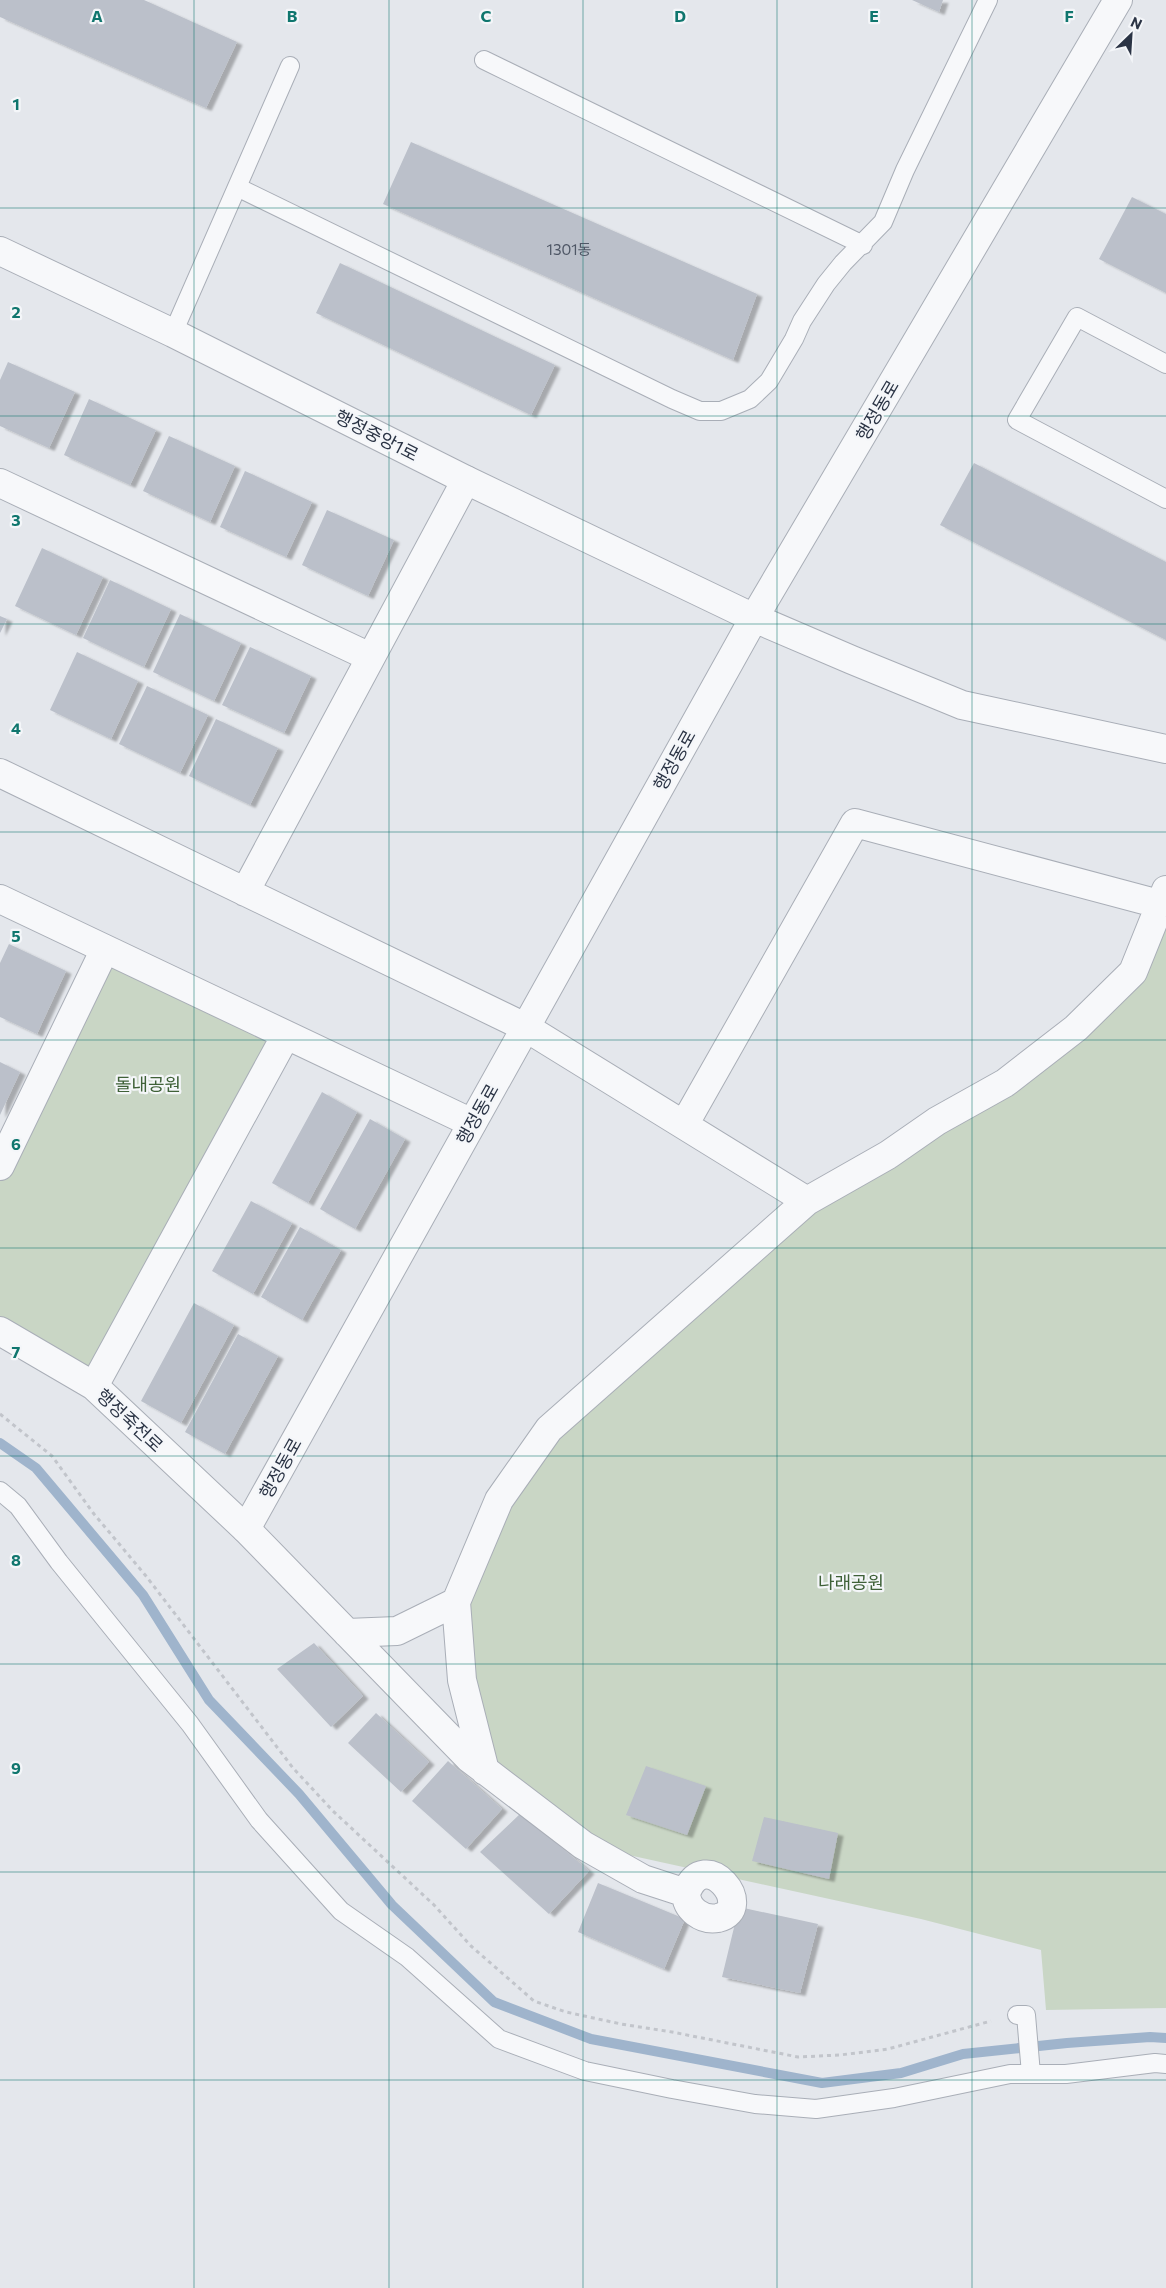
<svg xmlns="http://www.w3.org/2000/svg" width="1166" height="2288" font-family="Commissioner,'Noto Sans KR',sans-serif">
  <style>
    .green { fill: #c9d6c5 }
    .lines { fill: none; stroke-linecap: round; stroke-linejoin: round }
    .stream { stroke: #9fb4cc; stroke-width: 10 }
    .building { fill: #bbc0ca; filter: url(#shadow) }
    .service-casing { stroke: #a9aeb7; stroke-width: 20 }
    .minor-casing { stroke: #a9aeb7; stroke-width: 30 }
    .tertiary-casing { stroke: #a9aeb7; stroke-width: 30 }
    .path { stroke: #c2c5cb; stroke-width: 3; stroke-dasharray: 4 4; stroke-linecap: butt }
    .service { stroke: #f7f8fa; stroke-width: 18 }
    .minor { stroke: #f7f8fa; stroke-width: 28 }
    .tertiary { stroke: #f7f8fa; stroke-width: 28 }
    .grid { fill: none; stroke: #0f766e; stroke-width: 1; stroke-opacity: 0.55 }
    .labels { text-anchor: middle; dominant-baseline: central; stroke-width: 4.5; stroke-linejoin: round; paint-order: stroke }
    .number-label { font-size: 15px; fill: #4f5766 }
    .street-label { font-size: 18px; fill: #2b3445; stroke: #f4f6f9 }
    .park-label { font-size: 18px; fill: #3f6138; stroke: #f4f6f9 }
    .grid-label { font-size: 16px; text-anchor: middle; font-weight: bold; fill: #0f766e; stroke: #f4f6f9; stroke-width: 4.5; stroke-linejoin: round; paint-order: stroke }
  </style>
  <defs>
    <filter id="shadow"><feDropShadow dx="5.5" dy="3" stdDeviation="1" flood-color="#0004"/></filter>
  </defs>
  <rect width="100%" height="100%" fill="#e4e7ec"/>
  <path class="green" d="M1166,890v1118l-120,2 -5,-60 -120,-31 -338,-74 -98,-74 -29,-169 93,-173 258,-228 81,-46 245,-183z
    M105,949l181,86 -192,351 -94,-55v-165z"/>
  <g class="lines">
    <path class="stream" d="M0,1443l36,25 107,127 66,105 90,94 93,111 102,97 97,37 231,44 79,-10 62,-19 104,-11 83,-6 16,1"/>
  </g>
  <path class="building" d="M0,0h144l93,42 -31,66 -206,-91z
    M912,0h31l-4,12z
    M411,142l346,152 -24,66 -350,-156z
    M1132,197l34,17v79l-67,-34z
    M340,263l215,102 -24,50 -215,-102z
    M8,362l67,30 -26,56 -49,-22v-46z
    M89,399l67,31 -26,55 -66,-30z
    M169,436l66,30 -25,56 -67,-31z
    M974,463l192,99v78l-226,-115z
    M245,471l67,31 -26,55 -66,-30z
    M327,510l67,30 -26,56 -66,-31z
    M42,548l61,29 -27,58 -61,-29z
    M110,580l61,29 -27,58 -61,-29z
    M180,614l61,29 -27,58 -61,-29z
    M0,616l7,3 -7,14z
    M250,647l61,29 -27,57 -62,-28z
    M77,652l61,29 -27,58 -61,-29z
    M147,686l61,29 -28,58 -61,-29z
    M216,719l62,29 -28,57 -61,-29z
    M9,944l57,27 -29,63 -37,-17v-54z
    M0,1062l20,10 -20,43z
    M322,1092l35,20 -49,91 -36,-20z
    M370,1119l35,20 -50,90 -35,-20z
    M251,1201l41,22 -39,71 -41,-23z
    M300,1227l41,23 -39,70 -41,-23z
    M194,1303l40,22 -53,98 -40,-22z
    M238,1334l40,22 -53,98 -40,-22z
    M314,1643l49,53 -32,31 -54,-58z
    M376,1713l53,49 -28,30 -53,-49z
    M448,1761l54,48 -36,40 -54,-48z
    M646,1766l60,20 -19,49 -61,-20z
    M521,1813l68,58 -40,43 -69,-62z
    M764,1817l74,16 -9,46 -77,-18z
    M598,1883l87,36 -21,50 -86,-37z
    M739,1907l79,17 -18,69 -78,-16z"/>
  <g class="lines">
    <defs>
      <path id="service" d="M484,60l379,185
        M237,187l435,212 28,12h21l29,-12 19,-18 25,-42 8,-18 24,-37 17,-21 40,-41 22,-52 83,-170
        M173,333l117,-267
        M1166,364l-89,-47 -60,103 149,79
        M0,1491l18,15 41,56 131,162 69,96 82,91 66,46 92,82 86,32 87,18 83,15 61,5 78,-11 116,-24h56l89,-11 11,1
        M1017,2015h9l5,59"/>
      <path id="minor" d="M0,483l370,174
        M0,773l525,254 282,174
        M245,892l221,-412
        M0,899l472,224
        M684,1125l171,-302 304,81
        M0,1166l105,-217
        M0,1331l94,55 152,143 223,229 114,87 60,34 43,14c0,16 16,28 32,25 39,-9 -13,-75 -32,-25
        M94,1386l192,-351
        M456,1602l6,78 23,91
        M347,1633l50,-2 59,-29 43,-102 50,-71 258,-228 81,-46 49,-34 68,-38 71,-55 57,-56 33,-82"/>
      <path id="tertiary" d="M0,251l173,82 293,147 288,138 98,42 110,45 204,44
        M246,1529l508,-911 364,-618"/>
    </defs>
    <use href="#service" class="service-casing"/>
    <use href="#minor" class="minor-casing"/>
    <use href="#tertiary" class="tertiary-casing"/>
    <path class="path" d="M0,1414l52,42 42,58 52,62 147,192 40,43 101,94 37,41 63,55 32,11 55,12 51,8 126,25 42,-2 48,-6 103,-28"/>
    <use href="#service" class="service"/>
    <use href="#minor" class="minor"/>
    <use href="#tertiary" class="tertiary"/>
  </g>
  <path class="grid" d="M194,0v2288M389,0v2288M583,0v2288M777,0v2288M972,0v2288M0,208h1166M0,416h1166M0,624h1166M0,832h1166M0,1040h1166M0,1248h1166M0,1456h1166M0,1664h1166M0,1872h1166M0,2080h1166"/>
  <g class="labels">
    <g class="number-label">
      <text x="569" y="249">1301동</text>
    </g>
    <g class="street-label">
      <text transform="translate(877 410) rotate(-60)">행정동로</text>
      <text transform="translate(377 435) rotate(27)">행정중앙1로</text>
      <text transform="translate(674 760) rotate(-61)">행정동로</text>
      <text transform="translate(477 1114) rotate(-61)">행정동로</text>
      <text transform="translate(130 1420) rotate(43)">행정죽전로</text>
      <text transform="translate(280 1468) rotate(-61)">행정동로</text>
    </g>
    <g class="park-label">
      <text x="148" y="1084">돌내공원</text>
      <text x="851" y="1582">나래공원</text>
    </g>
  </g>
  <g class="grid-label">
    <text x="97" y="22">A</text>
    <text x="292" y="22">B</text>
    <text x="486" y="22">C</text>
    <text x="680" y="22">D</text>
    <text x="874" y="22">E</text>
    <text x="1069" y="22">F</text>
    <text x="16" y="110">1</text>
    <text x="16" y="318">2</text>
    <text x="16" y="526">3</text>
    <text x="16" y="734">4</text>
    <text x="16" y="942">5</text>
    <text x="16" y="1150">6</text>
    <text x="16" y="1358">7</text>
    <text x="16" y="1566">8</text>
    <text x="16" y="1774">9</text>
  </g>
  <g transform="translate(1131 35) rotate(25)" stroke="#f4f6f9" stroke-width="4" paint-order="stroke">
  <path d="M0-4L9 19L0 12L-9 19Z" fill="#2b3445"/>
  <text y="-8" font-size="14" font-weight="bold" text-anchor="middle" fill="#2b3445">N</text>
  </g>
</svg>
